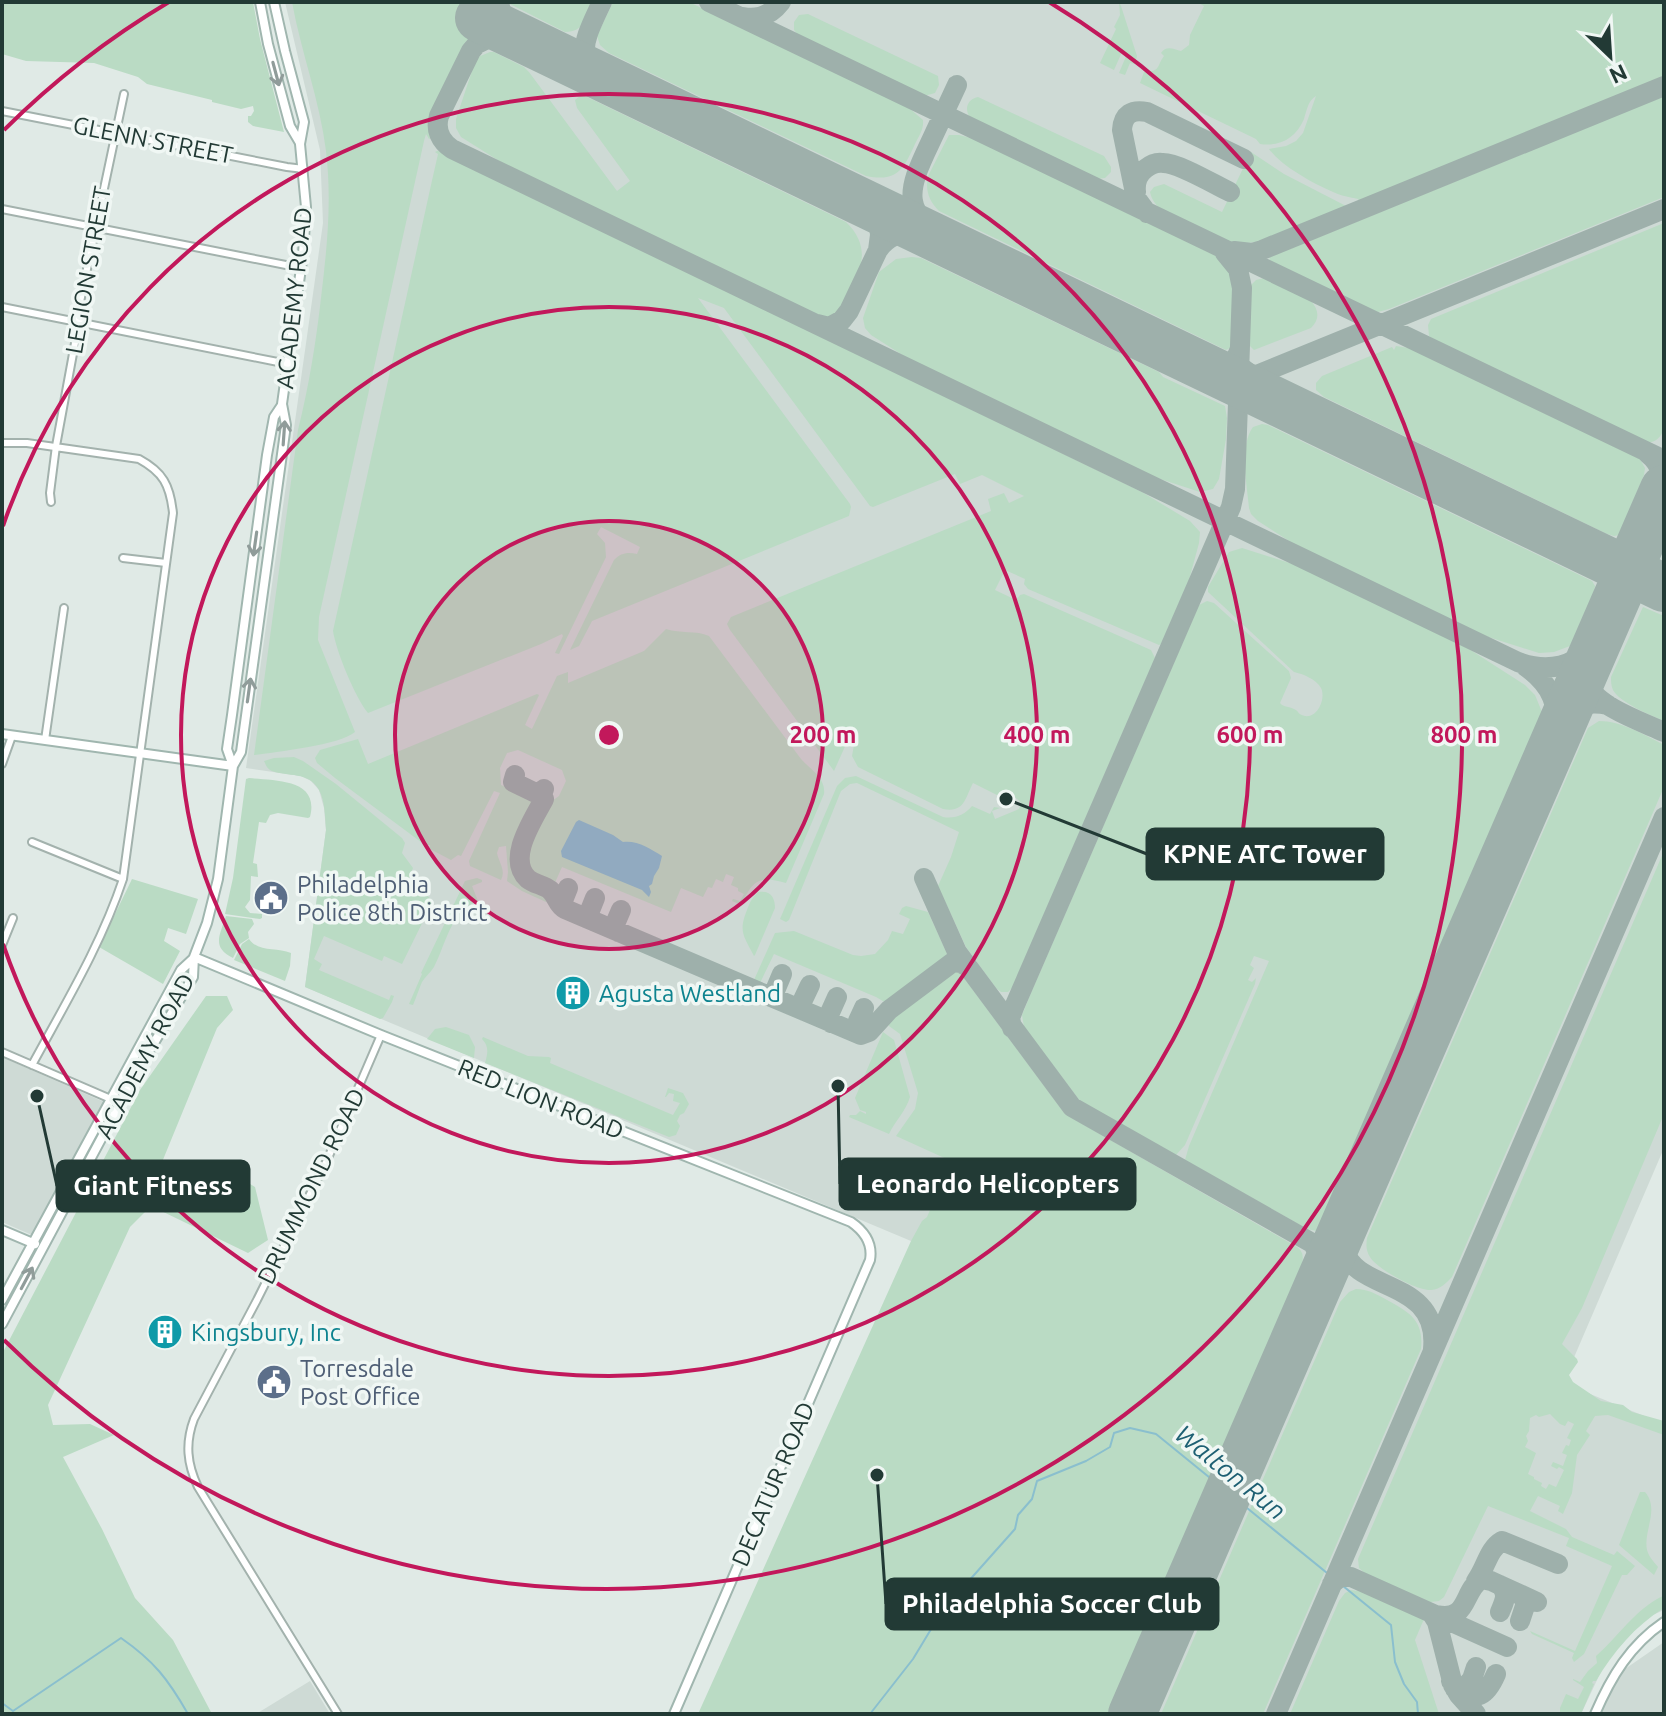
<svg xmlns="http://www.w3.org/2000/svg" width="1666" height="1716" font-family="Ubuntu,sans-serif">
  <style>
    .built { fill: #cedad5 }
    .green { fill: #badbc4; fill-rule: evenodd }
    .water { fill: #8abfce }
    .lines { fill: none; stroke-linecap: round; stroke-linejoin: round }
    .stream { stroke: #8abfce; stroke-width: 2 }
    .taxiway { stroke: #9eb0ab; stroke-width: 20 }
    .runway { stroke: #9eb0ab; stroke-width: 48 }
    .street-casing { stroke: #a3b2ad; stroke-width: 10 }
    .secondary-casing { stroke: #a0b6af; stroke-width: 12 }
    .street { stroke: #fff; stroke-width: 6 }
    .secondary { stroke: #fff; stroke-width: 8 }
    .oneway { stroke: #909c9a }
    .ring { fill: none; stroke: #c2185b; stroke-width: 4 }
    .labels { text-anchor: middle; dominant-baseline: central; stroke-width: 7; stroke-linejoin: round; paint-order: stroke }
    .street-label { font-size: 24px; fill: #223a35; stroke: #f0f7f4 }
    .service-label { font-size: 24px; fill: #4e5e75; stroke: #f0f7f4; text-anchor: start }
    .culture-label { font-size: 24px; fill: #0d838f; stroke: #f0f7f4; text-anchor: start }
    .water-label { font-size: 26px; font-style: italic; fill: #1e6073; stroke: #f0f7f4 }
    .centre { fill: #c2185b; stroke: #f0f7f4; stroke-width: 4 }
    .ring-label { font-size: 24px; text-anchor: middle; font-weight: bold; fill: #c2185b; stroke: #f0f7f4; stroke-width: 7; stroke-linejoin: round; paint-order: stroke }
    .leader { fill: none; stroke: #223a35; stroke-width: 3 }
    .callout-dot { fill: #223a35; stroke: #f0f7f4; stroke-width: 3 }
    .callout { fill: #223a35; stroke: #223a35; stroke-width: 3 }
    .callout-label { font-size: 26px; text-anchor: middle; font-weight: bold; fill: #fff }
  </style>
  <rect width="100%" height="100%" fill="#e0eae6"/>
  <path class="built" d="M285,2h1379v1146l-101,235 101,41v186l-18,8 -40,43 -25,53h-760l206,-427 -116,-46 -606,-254 21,-157 -2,-22 -5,-18 -8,-9 -10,-5 -55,-8 77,-545 -3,-73z
    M2,1057l102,45 -72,133 -30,-13z
    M1664,1642v72h-66l14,-36z
    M310,1681l20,33h-74z"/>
  <path class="green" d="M2,2h251l7,37 24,93 -31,-6 -5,-4v-6h3l3,-5 -1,-5 -12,3 -29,-7v-2l-65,-16 -9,-7 -44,-14 -68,-2 -24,-7z
    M292,2h194l-54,112 -2,8 2,15 -3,2 -3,-5 -2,7 -105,476 -1,23 37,92c-15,13 -79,20 -101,23l44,-325c11,-44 18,-88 23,-132 6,-50 11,-97 5,-147 -6,-50 -25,-99 -34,-149z
    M506,2h88c-7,15 -10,30 -29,30z
    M613,2h76l220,106 14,12c1,9 -4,16 -8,24 -12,26 -17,38 -49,32l-257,-123 -9,-8 -3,-9z
    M1119,2l2,4 16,50 -2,8 -5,-1 -5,12 -6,-2 8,-19 -5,-2 -8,18 -14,-7 16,-34 -2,-2 6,-12z
    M1197,2h467v74l-12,7 -292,119 -2,-3c-8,-2 -17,-3 -25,-7 -19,-8 -52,-26 -64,-43l17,-3 10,-5 7,-8 13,-37c-8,5 -9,13 -12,23 -8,19 -24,28 -44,25l-4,-5 -116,-56 4,-11c17,-1 12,-5 20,-16l-3,-3c5,-8 13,-4 20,-2l8,-6 1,-10 14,-29z
    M808,14l130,62 1,9 -4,8 -11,3 -125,-60 -5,-6v-8l5,-7z
    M490,52h4l30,15 5,5 88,119 13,-10 -53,-73 -2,-8 5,-4h5l261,126c31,30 10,59 -7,90l-6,6h-12l-309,-149 -51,-32 -5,-9v-9l17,-51 5,-11z
    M1664,96v101l-275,112 -11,3 -15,-5 -94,-46 1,-4z
    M978,97l126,59 7,11v5l-6,6 -10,1 -124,-60c-7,-9 -5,-19 7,-22z
    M949,135h10l16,4 241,116 5,9 3,-2c16,23 9,54 8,80l-2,6 -4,2 -287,-139c-10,-10 -14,-21 -11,-35z
    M439,150l10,7 693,335 48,29 10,11 -1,11 -10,37 -28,64 -2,1 -131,-56 -4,-5 1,-5 -20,-9 -10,20 21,10 4,-5 4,-1 127,56 4,8 -143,330 -4,4h-7l-5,-4 -30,-41 -28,-61 13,-29 8,-25 -102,-49 -7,1 -9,7 -52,129 -3,2 -6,-3 57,-133 8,-8 11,-2 87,41c13,2 21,-2 29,-11l18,8 4,-7 6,1 -8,3 3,8 24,-10 2,-6c-5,-7 -13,-9 -20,-6l-28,-14c-8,15 -8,30 -30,26l-85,-42 -6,-11 2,-11 -7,-3 -13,29 -104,-141 -3,-6 4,-7 260,-106 -3,-12 16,-6 5,10 15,-7 -42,-21 -22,9 -5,-10 -82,33 -3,-1 -146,-198 -26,-10 152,206 1,3 -2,9 -257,105 -13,25 -9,4 44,-90c7,-7 13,-8 23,-6l3,-7 -39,-20 -4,7 8,9 1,14 -47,97 -4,-1 8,-17 -1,-2 -21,10 -173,69c-13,-16 -32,-62 -35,-82l98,-446 7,-31 -3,-2z
    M1251,152l33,22 64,33c-32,13 -84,42 -117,35 -16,-3 -31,-13 -45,-20 -16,-7 -32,-12 -36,-30l4,-5 10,-3 58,28z
    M1664,223v206c-5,12 -12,16 -24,11l-205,-98 -6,-6 -1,-11 3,-6z
    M912,257l9,1 238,114 4,5 62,29 2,12 -1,21 -7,40 -6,10 -13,3 -52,-17 -54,-26 -179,-86 -44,-28 -6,-7 -2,-10 16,-46 17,-13z
    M1264,278l47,23c8,9 9,18 0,27l-57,22 -5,-5 2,-60 5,-5z
    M1396,346l13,2 231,111 5,9 -1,7 -25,60 -5,1 -7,-2 -283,-137 -8,-7v-7l6,-7 70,-29 2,3z
    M1262,424l6,1 324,156 3,5 -1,5 -24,55 -16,6 -15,1 -60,-19 -182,-88 -39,-25 -7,-7 -2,-6c-2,-23 -10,-62 4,-81z
    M1242,548l57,18 170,83 56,36 10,10 7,17 -225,519 -10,-2 -122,-69 4,-14 80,-185 -15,-5 -4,9 4,3 -6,12 4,2 4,-4 -1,6 -70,161 -9,10 -96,-54 -56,-74 -2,-12 9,-22 168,-388 8,-4 7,2 75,68 2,7 -11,25 2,2c4,2 8,2 12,4 6,3 3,5 11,7 13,2 21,-18 16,-28 -5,-9 -18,-14 -27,-16l-86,-80v-5l21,-35z
    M1643,607l21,9v105c-12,-5 -45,-19 -51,-31 -2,-4 -2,-9 -2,-13z
    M666,629c14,5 30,1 43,7l92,123c10,11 25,19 23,35l-38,89c-28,-8 -33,-3 -45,22l-9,-4 1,-2 7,2 4,-7 -6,-3v-3l-7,-3 3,-8 -8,-3 -3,8 -7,-3 -4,9 -4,-1 -5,10 -22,-9 -10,24 -109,-45 -9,20 -22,-11 -7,-9 -1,-6 1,-11 21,-44 14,-10 7,-15 -4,-11 -44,-20 -11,3 -7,15 1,17 36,17c-10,22 -34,55 -15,77 6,8 18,12 28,16l-4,7 -24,-11 -15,-10 1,-9 -2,-26 -7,1 -2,6c2,10 9,17 4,27l-31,-14 -1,-5 31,-68 -6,-2 -33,65 -3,-1 -7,5 -21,-11v-4h-5l-90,-67 -18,-15 -2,-5 5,-8 38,-11 10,25 169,-70 2,1 -14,30 7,4 25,-53 11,-4v11l76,-32z
    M1599,721c22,0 46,14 65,24v42l-212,490c-6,6 -11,12 -21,13 -14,1 -54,-21 -61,-33 -4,-6 -4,-12 -3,-19l221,-510z
    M294,757l9,4 33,23 66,54 3,5 -3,10 11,15 -4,11 24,22 -31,63 -18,-8 -2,5 -58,-25 -10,23 8,5 -3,6 70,30 2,-5 3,1 -2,6 -9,16 -3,1 -75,-32 21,-157c-1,-13 -1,-29 -7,-40 -10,-19 -32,-13 -47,-19 -5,-2 -6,-6 -8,-10l10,-3z
    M249,778c25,3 71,0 61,39l-2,1 -30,-5 -8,2 -4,8 -7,-1 -6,41 4,1 1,13 -7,-1 -1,24 -5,7 5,6 12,1v4l-2,1 -35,-5 8,-36 13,-99z
    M1664,851v263l-82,194 -20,36 15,15 1,3 -9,13 4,7 28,19 22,4 9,7 32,9v14l-56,-20 -13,1 -9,15 4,4 -13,20 -5,38 -9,21 -5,-3 2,-5 -22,-10 -8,15 36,18 6,8 42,18 3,-4 18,15 -8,9h-5l-38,79 -10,8 -2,-4 2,-5 -42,-19 -2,-3 45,20 37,-85 -46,-20 3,-8 -81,-32 -44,91 -5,4 -9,1 -63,-27 -8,-7 -1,-9zM1550,1414l10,10 5,2 3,-5 6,3 -7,14 4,2 -2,6 -3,-1 -4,8 5,2 -4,11 -10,-4 -2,4 6,3 2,-2 5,3 -8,17 -7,-3 -3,5 -5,-3 1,-3 -8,-4v-2l-6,-3 8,-21 -11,-6 3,-6 -2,-5 3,-5 1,-13 6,-3 3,2z
    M477,878l5,2v2l-10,4 6,15c-27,9 -32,43 -44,66 -3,5 -9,10 -12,15 -3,7 -6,16 -9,23l-4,-1 13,-30 -1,-1 44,-92z
    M132,879l66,20 -12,35 -18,-6 -4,13 16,10 -17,33 -64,-37z
    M758,892c13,-2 17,6 17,16l-20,47 -1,1c-10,-20 -16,-24 -7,-46 3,-8 5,-12 11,-18z
    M906,906l22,6 22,48 -62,44 -12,-7 -102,-43 -15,31h-4l-1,-5 21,-47 19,-2 59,24 8,1 14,-2 13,-14 4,-9 11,3 7,-15 -11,-5 3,-6z
    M226,916l26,3 2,5 -6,8 1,6 -9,6 -7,14c-22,-11 -13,-23 -7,-42z
    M249,939c10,14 28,8 42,14l-1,13 -5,15 -51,-21 8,-16z
    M954,971l7,3 104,140 232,133c8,6 6,13 4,22l-193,445h-410l213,-473 11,-20 5,-4 24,-56 -55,-25 19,-27 3,-16 -18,-59 -11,-8 -2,-4 6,-8 55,-42z
    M206,996h21l6,14 -16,18 -57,139 18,9 46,-8 31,19 13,53 -20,13 -97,-47 -21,21 -82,178 5,20 37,-1 24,11 -51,22 39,72 33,69 38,42 39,74h-210v-360l138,-264z
    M446,1027l23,8 6,12 -1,11 -47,-19 8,-10z
    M883,1032l11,8 16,57c-4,14 -15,24 -21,37l-40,-17 1,-2h6l4,-4 6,3v-2l-6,-2 -5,-12z
    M483,1037l45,19 21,1 2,1 -1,5 123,52 7,-12 -7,-2 1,-7 -5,-1 -3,4h-1l3,-9 15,5 6,11 -5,9 -4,2 -3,6 3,5 -4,9 -7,2 -184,-74c3,-10 4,-17 -3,-24z
    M1356,1289c12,0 20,5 31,11 22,12 37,20 34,49l-158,365h-102l179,-412 9,-10z
    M1640,1492h5c15,17 -2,39 2,58 2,7 7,12 11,17l-4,8 -35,-30z
    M1351,1590l13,2 60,27 -9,21 24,74h-149l49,-113 6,-8z
    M1663,1596l1,12c-29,18 -51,44 -68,73h-3l-1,2 2,1 -13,30h-21v-6l6,-14 12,5 6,-12 -11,-7v-1l7,3 8,-11 9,-8 -1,-7c22,-19 39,-47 67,-60z"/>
  <path class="water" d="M579,820l34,15 10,7c14,-2 28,7 39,14l-3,12 -5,8 -2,8 -3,2 2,6 -2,5 -7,-7 -80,-33 -1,-6 15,-29z"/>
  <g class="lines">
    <path class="stream" d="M2,1703l11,8 108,-73c33,23 47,41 67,76
      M870,1714l43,-55 29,-48 73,-82 3,-14 14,-16 5,-18 49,-20 24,-14 4,-14 16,-5 26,6 235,191 4,37 9,22 13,18 1,12"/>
    <path class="taxiway" d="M499,2l6,28 -28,14 -6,7 -32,65c-4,14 1,25 13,33l1066,513c33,12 60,4 81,-24
      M602,2c-26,54 -26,58 26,88
      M709,2l955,458
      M743,17c15,3 28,-2 38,-15
      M1136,192c-1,-9 1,-17 9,-23 5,-4 12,-7 18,-6 16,0 52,22 67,29
      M1147,213l-11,-15 -14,-68c1,-16 10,-21 25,-18l97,47
      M951,244c-50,-33 -45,-51 -21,-101 9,-19 18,-39 27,-58
      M878,250c11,-16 27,-20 46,-18
      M1234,251l18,2 10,-3 402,-164
      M817,324l12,3 13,-7 7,-9 29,-61 2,-15 -1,-10 -5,-10 -15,-14
      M1198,364c16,3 35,6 41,-13
      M1245,370l16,19 20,15
      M1237,383l427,-174
      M1648,454c14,11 16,25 13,42
      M1652,518l12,-23
      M1593,653c-3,11 -7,21 -4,32 6,21 56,38 75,47
      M1525,666c28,20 34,39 31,72
      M1558,733c14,-23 21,-34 50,-28
      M515,775l-2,7 29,14
      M544,789l-2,5 2,5c-11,21 -38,60 -16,80 6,5 16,6 22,11 7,6 7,15 15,19
      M924,878l33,74 115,155 240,136c9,12 11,21 10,35
      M568,888l-6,15 3,6 211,90
      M592,920l-3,-7 6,-15
      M618,932l-3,-8 6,-14
      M782,974l-8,19 2,6 85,36 8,-3 20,-22 64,-48 8,1 7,4
      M864,1008l-6,13 1,4 4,2 15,-5
      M804,1011l-3,-7 9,-19
      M831,1023l-3,-6 9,-20
      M1012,1028l-2,-10 5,-13 216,-498 4,-18 7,-201 -4,-19 -13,-16
      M1348,1219c-2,9 -7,20 -4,30 11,44 96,29 89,100
      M1476,1581c10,-13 12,-32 26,-40l56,23
      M1332,1584l8,-7h11l156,70
      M1500,1612c4,-10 9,-18 0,-27
      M1432,1614l5,8 16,63 6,10 17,19
      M1436,1615c33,7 26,-23 45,-36l10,2 46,21
      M1520,1621l6,-18 -5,-8
      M1451,1681l7,6 8,-1 6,-7 4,-12
      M1455,1689c21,15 32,6 41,-15
      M1276,1714l388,-897"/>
    <path class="runway" d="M479,18l1185,570
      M1132,1714l532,-1225"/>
    <defs>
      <path id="street" d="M2,111l285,56 17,2
        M2,209l299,59
        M2,307l286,57
        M2,443h25l112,16c24,13 31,26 34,54l-50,366c-22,66 -58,125 -91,186
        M51,502l-1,-9 6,-47 21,-114 -1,-11 48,-227
        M123,558l43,5
        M45,740l19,-132
        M2,764l10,-28
        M32,842l91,37
        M2,945l11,-27
        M2,1052l118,51
        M338,1714l-140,-227c-11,-23 -13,-44 -4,-68l63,-119 71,-142 53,-123"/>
      <path id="secondary" d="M260,2l8,42 22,82 10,17
        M2,734l231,32
        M233,766l-6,-17 5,-34 35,-260 7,-38 8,-12
        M194,957l187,78 470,187c13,9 22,21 19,38l-196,454
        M2,1230l33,14
        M2,1300l179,-330 13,-12
        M2,1324l136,-254 55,-93 1,-20 13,-34 11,-44 15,-113 8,-14 45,-327 -4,-21 21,-150 3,-47 -6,-63 4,-22 -19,-71 -11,-49
        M1595,1714c16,-37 35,-69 69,-92"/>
    </defs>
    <use href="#street" class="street-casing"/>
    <use href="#secondary" class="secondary-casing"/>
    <use href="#street" class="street"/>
    <use href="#secondary" class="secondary"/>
  </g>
  <defs><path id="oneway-shaft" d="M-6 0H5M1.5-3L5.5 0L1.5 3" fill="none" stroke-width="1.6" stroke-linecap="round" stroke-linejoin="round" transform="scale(2)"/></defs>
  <g class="oneway">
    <use href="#oneway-shaft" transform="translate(276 74) rotate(75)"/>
    <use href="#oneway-shaft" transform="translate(284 433) rotate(-86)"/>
    <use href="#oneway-shaft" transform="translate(255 544) rotate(98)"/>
    <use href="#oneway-shaft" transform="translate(249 690) rotate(-82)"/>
    <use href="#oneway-shaft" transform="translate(27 1278) rotate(-62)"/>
  </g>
  <circle cx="609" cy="735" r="214" fill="#c2185b" fill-opacity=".12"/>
  <g class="ring">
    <circle cx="609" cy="735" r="214"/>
    <circle cx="609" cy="735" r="428"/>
    <path d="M3 526A641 641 0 1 1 3 944"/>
    <path d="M4 130A855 855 0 0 1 169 2M1049 2A855 855 0 1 1 4 1340"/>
  </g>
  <defs>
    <symbol id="civic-disc" viewBox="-11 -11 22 22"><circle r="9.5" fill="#5c6f8a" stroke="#f0f7f4"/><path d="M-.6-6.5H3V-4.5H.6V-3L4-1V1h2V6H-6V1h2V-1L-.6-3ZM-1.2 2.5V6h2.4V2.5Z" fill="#fff"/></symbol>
    <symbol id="building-disc" viewBox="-11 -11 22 22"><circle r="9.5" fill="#0f9aa8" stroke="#f0f7f4"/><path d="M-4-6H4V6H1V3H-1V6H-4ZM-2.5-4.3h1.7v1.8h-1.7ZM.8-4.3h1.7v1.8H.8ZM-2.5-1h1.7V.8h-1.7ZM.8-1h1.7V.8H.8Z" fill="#fff"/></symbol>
  </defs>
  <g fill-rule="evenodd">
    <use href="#civic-disc" x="251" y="878" width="40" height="40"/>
    <use href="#building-disc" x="553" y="973" width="40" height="40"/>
    <use href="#building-disc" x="145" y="1312" width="40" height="40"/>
    <use href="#civic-disc" x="254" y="1362" width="40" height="40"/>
  </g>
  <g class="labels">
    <g class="street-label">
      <text transform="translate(153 140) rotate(11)">GLENN STREET</text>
      <text transform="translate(88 270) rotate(-80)">LEGION STREET</text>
      <text transform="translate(294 298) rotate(-84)">ACADEMY ROAD</text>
      <text transform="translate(145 1056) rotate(-62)">ACADEMY ROAD</text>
      <text transform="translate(541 1099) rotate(22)">RED LION ROAD</text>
      <text transform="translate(311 1186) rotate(-64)">DRUMMOND ROAD</text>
      <text transform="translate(773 1484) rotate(-67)">DECATUR ROAD</text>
    </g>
    <g class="service-label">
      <text x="297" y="884">Philadelphia<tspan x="297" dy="28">Police 8th District</tspan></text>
      <text x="300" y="1368">Torresdale<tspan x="300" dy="28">Post Office</tspan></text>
    </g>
    <g class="culture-label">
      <text x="599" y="993">Agusta Westland</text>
      <text x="191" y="1332">Kingsbury, Inc</text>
    </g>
    <g class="water-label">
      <text transform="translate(1231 1472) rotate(39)">Walton Run</text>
    </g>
  </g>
  <circle cx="609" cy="735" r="12" class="centre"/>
  <g class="ring-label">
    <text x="823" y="743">200 m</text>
    <text x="1037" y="743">400 m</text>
    <text x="1250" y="743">600 m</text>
    <text x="1464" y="743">800 m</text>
  </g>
  <path class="leader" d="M1006 799L1147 854M838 1086L840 1184M37 1096L57 1186M877 1475L886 1604"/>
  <g class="callout-dot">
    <circle cx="1006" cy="799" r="8"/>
    <circle cx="838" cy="1086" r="8"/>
    <circle cx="37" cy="1096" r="8"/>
    <circle cx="877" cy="1475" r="8"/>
  </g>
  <g class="callout">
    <rect x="1147" y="829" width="236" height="50" rx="8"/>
    <rect x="840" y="1159" width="295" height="50" rx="8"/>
    <rect x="57" y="1161" width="192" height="50" rx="8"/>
    <rect x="886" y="1579" width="332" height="50" rx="8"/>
  </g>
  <g class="callout-label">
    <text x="1265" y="863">KPNE ATC Tower</text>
    <text x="988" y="1193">Leonardo Helicopters</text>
    <text x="153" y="1195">Giant Fitness</text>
    <text x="1052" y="1613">Philadelphia Soccer Club</text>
  </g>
  <rect width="1666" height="1716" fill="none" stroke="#223a35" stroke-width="8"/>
  <g transform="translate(1610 56) rotate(155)" stroke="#f0f7f4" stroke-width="6" paint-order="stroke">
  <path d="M0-6L14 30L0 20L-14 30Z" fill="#223a35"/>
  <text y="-12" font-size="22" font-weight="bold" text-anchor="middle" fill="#223a35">N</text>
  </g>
</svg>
